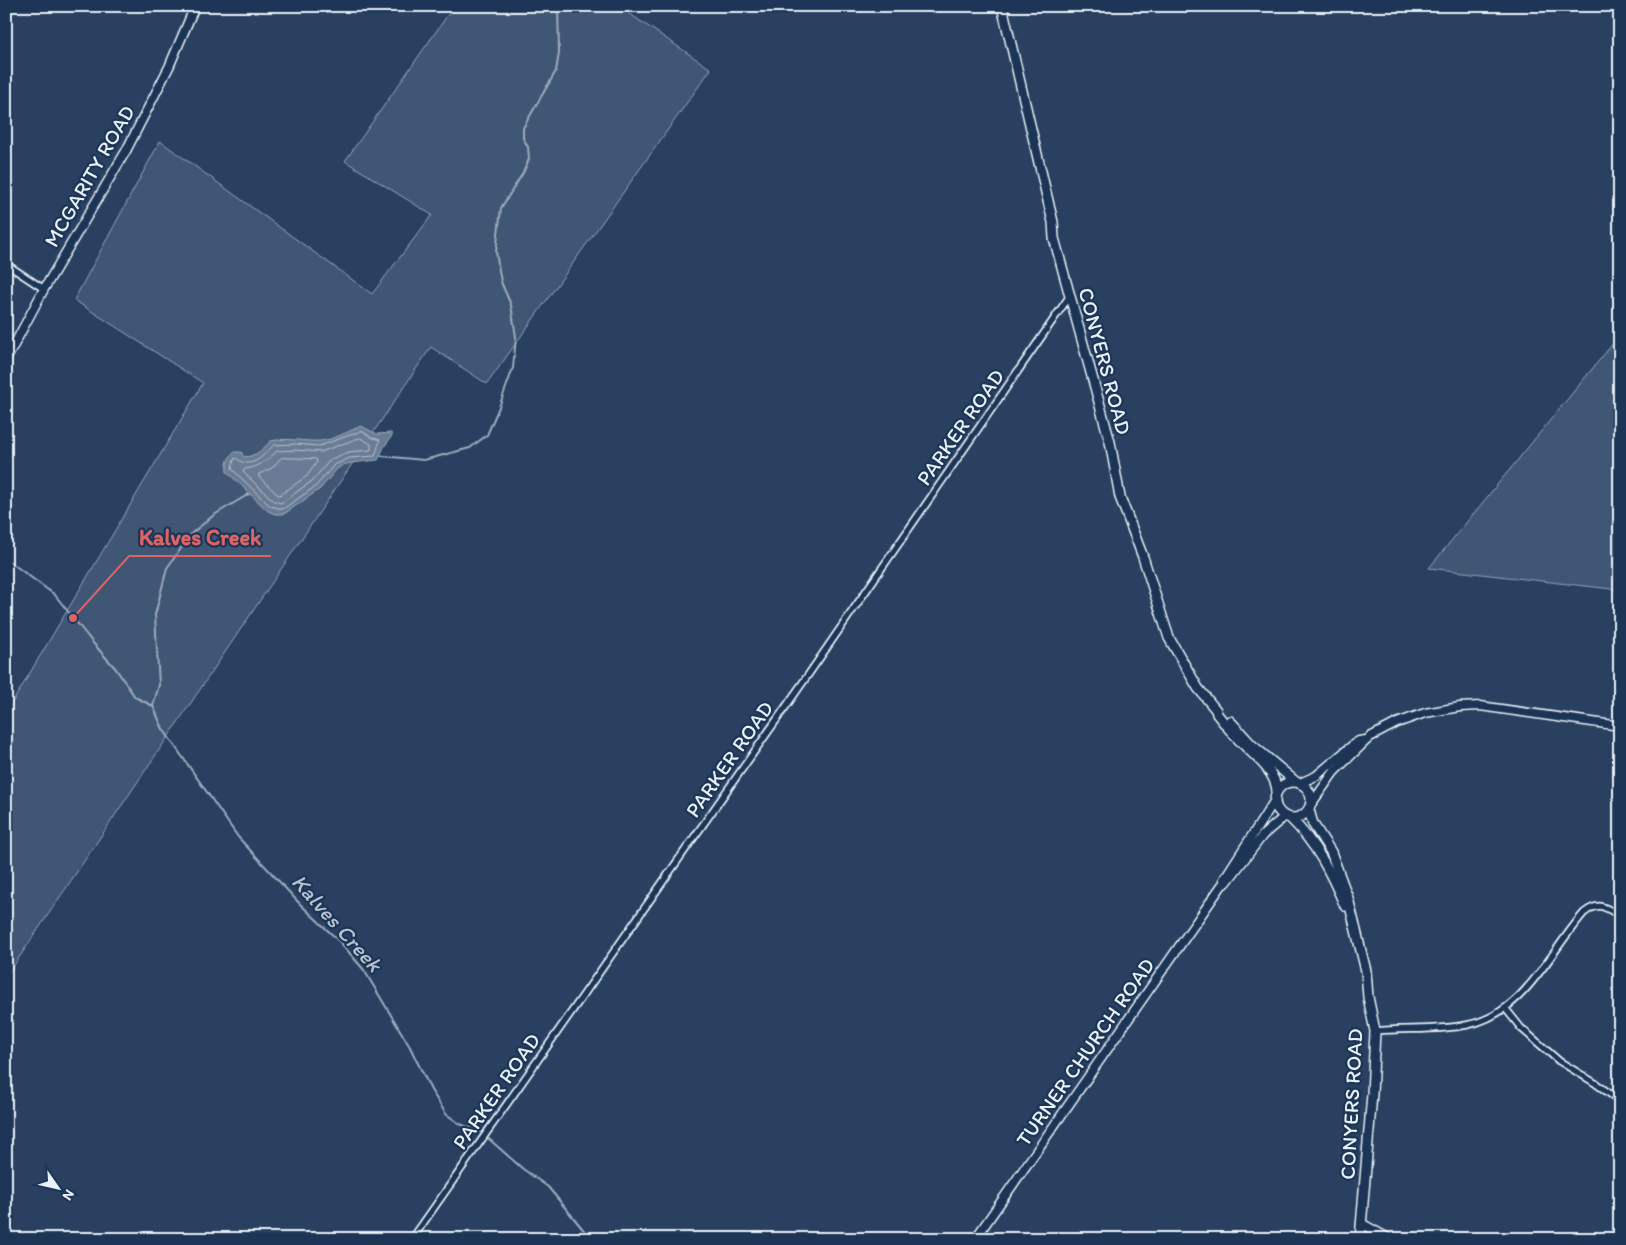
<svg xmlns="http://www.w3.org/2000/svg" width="1626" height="1245" font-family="Itim,sans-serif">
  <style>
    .green { fill: #415774; stroke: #94a4b6 }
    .water { fill: #6b7c95; stroke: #9dabbd }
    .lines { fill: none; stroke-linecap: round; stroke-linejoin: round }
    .shore { stroke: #b6c2d0; stroke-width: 1 }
    .stream { stroke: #9dabbd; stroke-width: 2 }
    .minor-casing { stroke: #e8f1f8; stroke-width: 9 }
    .tertiary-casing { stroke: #e8f1f8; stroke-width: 11 }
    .secondary-casing { stroke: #e8f1f8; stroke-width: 12 }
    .minor { stroke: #1d3557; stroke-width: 5.5 }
    .tertiary { stroke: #1d3557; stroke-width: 8 }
    .secondary { stroke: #1d3557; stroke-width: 9 }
    .labels { text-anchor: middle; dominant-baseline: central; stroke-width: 4.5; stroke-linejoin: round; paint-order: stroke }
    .street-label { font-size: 21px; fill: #e8f1f8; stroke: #1d3557 }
    .water-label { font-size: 22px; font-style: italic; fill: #b6c2d0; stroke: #1d3557 }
    .leader { fill: none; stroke: #db6466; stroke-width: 2 }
    .callout-dot { fill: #db6466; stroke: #1d3557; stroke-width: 2 }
    .callout-label { font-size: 22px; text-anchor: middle; font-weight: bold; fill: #db6466; stroke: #1d3557; stroke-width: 4.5; stroke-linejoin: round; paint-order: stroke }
  </style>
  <rect width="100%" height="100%" fill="#294061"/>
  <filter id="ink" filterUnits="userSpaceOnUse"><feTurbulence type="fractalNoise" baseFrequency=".02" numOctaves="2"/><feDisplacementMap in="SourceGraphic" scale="10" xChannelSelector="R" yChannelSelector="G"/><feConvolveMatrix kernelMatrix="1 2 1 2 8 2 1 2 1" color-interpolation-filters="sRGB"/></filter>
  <g filter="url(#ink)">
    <path class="green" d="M454,6h164l93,63 -224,315 -56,-37 -423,627 -2,-1v-260l197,-330 -129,-83 86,-159 212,153 60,-79 -87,-54z
      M1620,335v255l-191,-22z"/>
    <path class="water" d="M361,426l16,8 14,-1 1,3 -8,11 -6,13 -27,3 -8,2 -6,4 -17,20 -36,25h-9l-7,-3 -41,-39c-1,-9 1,-15 8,-20h6l3,5c14,-1 18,-8 27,-16 17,-4 32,1 49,0 13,-1 29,-10 41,-15z"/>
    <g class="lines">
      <path class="shore" d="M362,431l9,6 9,3 -5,16 -25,2 -16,7 -18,21 -33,23 -13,-3 -38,-37 1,-6 2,-5c3,1 5,3 7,4 14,5 24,-10 32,-17l22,-1 23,2z
        M360,438l11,6v6l-22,2 -18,7 -19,22 -31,22 -7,-2 -31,-29 2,-3c14,-2 22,-8 32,-18l18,-1 25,2z
        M295,458l21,1 1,3 -10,14 -27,19 -3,-1 -18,-17v-3l13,-6 9,-10z"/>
      <path class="stream" d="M381,456l43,4 46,-12 17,-13 12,-28 14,-39 3,-31 -5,-32 -10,-23 -5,-30 5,-44 22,-35 6,-14 -1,-12 -5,-9v-10l33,-57 3,-18 -1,-47
        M6,559l49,36 38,48 23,26 19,28 18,9 10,23 16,23 59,85 62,67 41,39 23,27 46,77 21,43 15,24 14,10 21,8
        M153,706l6,-21 -4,-70 12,-47 25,-35 22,-18 35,-21
        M489,1139l34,30 25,18 43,52"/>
      <defs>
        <path id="minor" d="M6,264l38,25
          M1505,1008l16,20 38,33 36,22 25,18
          M1375,1031c30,-3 62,0 92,-6 57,-11 82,-72 117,-112 15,-12 21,-6 36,3
          M412,1239l394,-561 263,-381"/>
        <path id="tertiary" d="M6,360l38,-71 82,-138 43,-84 26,-61
          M1300,783l16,-7 38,-32 5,-3 7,-1
          M1312,803l22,-31 36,-35 27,-14 28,-10 35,-6 20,-1 140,20
          M1224,879l51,-79
          M1361,1223l29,16
          M975,1239l247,-354 5,-3 36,-47 22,-19"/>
        <path id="secondary" d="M1002,6l51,216 1,16 56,204 10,55 23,60 26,81 29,50 18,22 1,4c7,9 15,19 23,27 14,15 34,28 37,49
          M1230,721l22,24 44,37
          M1275 800a18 18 0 1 1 36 0a18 18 0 1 1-36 0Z
          M1309,810l4,14 18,28 17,46 18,73 2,26 7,34 -3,63 -12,145
          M1290,818c26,25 41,55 55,88"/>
      </defs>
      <use href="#minor" class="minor-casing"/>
      <use href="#tertiary" class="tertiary-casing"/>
      <use href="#secondary" class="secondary-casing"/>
      <use href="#minor" class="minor"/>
      <use href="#tertiary" class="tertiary"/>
      <use href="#secondary" class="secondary"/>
    </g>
  </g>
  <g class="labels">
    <g class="street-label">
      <text transform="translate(89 176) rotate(-60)">MCGARITY ROAD</text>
      <text transform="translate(1105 361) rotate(75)">CONYERS ROAD</text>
      <text transform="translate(960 427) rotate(-55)">PARKER ROAD</text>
      <text transform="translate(729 759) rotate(-55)">PARKER ROAD</text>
      <text transform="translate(1085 1052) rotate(-55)">TURNER CHURCH ROAD</text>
      <text transform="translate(496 1091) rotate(-55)">PARKER ROAD</text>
      <text transform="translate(1351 1104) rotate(-87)">CONYERS ROAD</text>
    </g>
    <g class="water-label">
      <text transform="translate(337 923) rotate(48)">Kalves Creek</text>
    </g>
  </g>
  <path class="leader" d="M73 618L129 556H271"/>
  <circle class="callout-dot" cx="73" cy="618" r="5"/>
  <g class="callout-label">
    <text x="200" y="545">Kalves Creek</text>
  </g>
  <rect width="1626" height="1245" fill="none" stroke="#1d3557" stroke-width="25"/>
  <rect x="12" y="12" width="1601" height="1220" fill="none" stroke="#e8f1f8" stroke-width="2" filter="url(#ink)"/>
  <g transform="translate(58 1188) rotate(124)" stroke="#1d3557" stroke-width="4" paint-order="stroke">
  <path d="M0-4L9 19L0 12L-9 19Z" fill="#e8f1f8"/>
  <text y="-8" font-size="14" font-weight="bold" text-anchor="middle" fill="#e8f1f8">N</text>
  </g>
</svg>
